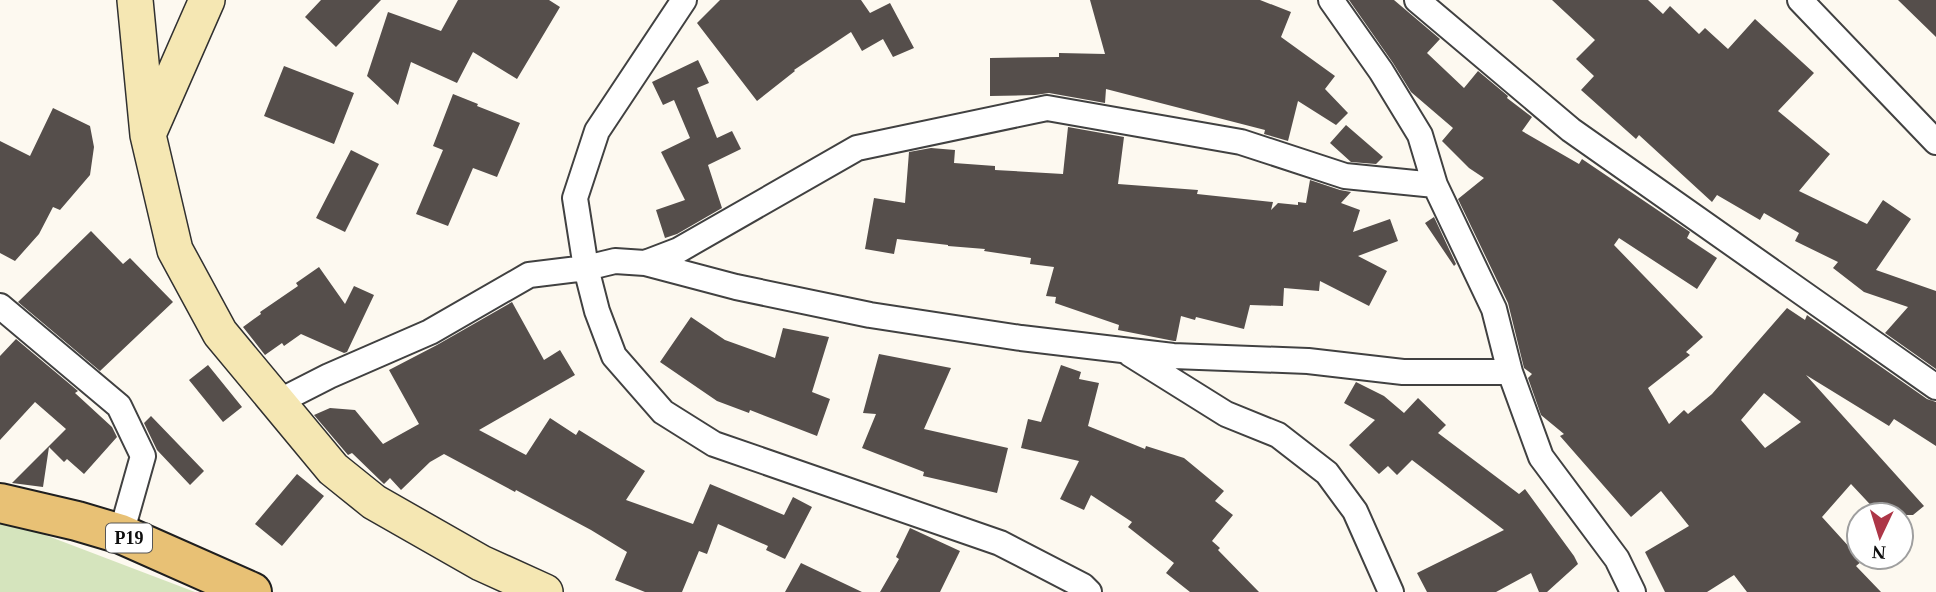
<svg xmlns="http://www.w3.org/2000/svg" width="1936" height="592" font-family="'Times New Roman',serif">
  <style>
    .green { fill: #d5e4bd }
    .building { fill: #554e4b; fill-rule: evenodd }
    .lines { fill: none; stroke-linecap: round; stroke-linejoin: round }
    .street-casing { stroke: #414141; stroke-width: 28 }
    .secondary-casing { stroke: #303030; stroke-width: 38 }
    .primary-casing { stroke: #1f1f1f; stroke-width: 42 }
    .street { stroke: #fff; stroke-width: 24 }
    .secondary { stroke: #f5e7b3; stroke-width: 35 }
    .primary { stroke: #e8c175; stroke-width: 38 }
    .labels { text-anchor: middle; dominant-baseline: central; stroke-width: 7; stroke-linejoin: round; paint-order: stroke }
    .shield { fill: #fff; stroke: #565656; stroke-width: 2 }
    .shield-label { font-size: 18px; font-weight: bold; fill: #0e0e0e }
  </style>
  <rect width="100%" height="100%" fill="#fdf9f0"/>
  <path class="green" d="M0,524l19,1 176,67h-195z"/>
  <path class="building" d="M321,0h60l-45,47 -31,-30z
    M458,0h91l11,7 -43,72 -44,-27 -16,31 -46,-21 -13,43 -31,-29 21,-64 53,19z
    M720,0h141l9,13 20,-10 24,45 -21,9 -10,-18 -21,12 -11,-19 -57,38 1,1 -38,30 -60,-78z
    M1090,0h170l31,12 -10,25 54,39 -10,13 23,24 -12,12 -38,-24 -10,40 -24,-7 1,-4 -159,-41 -1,14 -56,-10 -14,2 -45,1v-38l69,-1v-4l46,1z
    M1349,0h45l46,39 -13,14 37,35 14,-17 30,25 -1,2 25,19 -10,14 57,33 3,-5 108,73 -3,6 30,20 -20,31 -78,-51 -5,7 89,92 -17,15 4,3 -42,33 21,36 15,-14 4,4 24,-20 75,-86 18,12 2,-5 4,3 116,81 9,3v44l-42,-27 -5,7 -83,-51 118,131 -11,9h-33l-29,-31 -29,33 40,44 -6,5 25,26h-134l-13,-17 -27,17h-42l-20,-40 44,-26 -28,-35 -30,26 -71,-81 4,-2 -23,-19 -13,-37 4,-4 -8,-6 -16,-65 -50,-104 26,-21 -15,-10 -27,-27 11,-13 -42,-36 -18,-29zM1764,393l37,29 -36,26 -24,-28z
    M1552,0h96l15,14 7,-8 29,28 6,-6 23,21 27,-30 59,54 -36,38 52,43 -31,37 68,33 16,-24 28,19 -35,51 60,21v78l-51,-36 23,-26 -44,-15 -31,-24 5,-6 -43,-21 4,-8 -35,-20 -4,7 -43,-25 -5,7 -73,-67 -3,4 -55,-49 13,-14 -18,-17 19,-19z
    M1898,0h38v37z
    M698,60l11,23 -12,5 20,50 15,-7 9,18 -33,16 14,43 -45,26 -12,4 -9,-28 29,-10 -24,-48 29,-14 -16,-38 -11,5 -11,-23z
    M284,66l70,27 -20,51 -70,-28z
    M453,94l25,10 -1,2 43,17 -23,54 -24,-9 -25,58 -32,-12 27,-64 -10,-4z
    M53,108l37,18 4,21 -4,28 -30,35 -7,-3 -14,27 -24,27 -15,-8v-112l30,15z
    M1346,125l37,32 -7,7 -25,-2 -21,-19z
    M1068,127l56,10 -6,47 80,6 -1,4 76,8 -2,8 7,-7 20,2v-3l8,1 4,-23 30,10 11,2 -10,11 19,7 -7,22 37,-13 8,22 -40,15 29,15 -18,35 -49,-25 -1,10 -35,-3 -1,18 -33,-1 -6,24 -48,-12 -1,3 -14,-4 -5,25h-2l-56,-11 1,-5 -64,-22 1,-6 -10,-1 8,-29 -24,-3 1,-6 -47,-7 1,-2 -37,-3v-1l-51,-6 -3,15 -29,-5 9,-51 31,5 4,-51 22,-4 24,2 -1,13 41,3v4l68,4z
    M351,150l28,14 -34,68 -29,-14z
    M1434,217l22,47 -2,2 -29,-43z
    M91,231l32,33 7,-6 43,44 -73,69 -82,-69z
    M319,267l26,37 9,-18 20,9 -27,57 -3,1 -43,-19 -17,12 -2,-3 -17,12 -22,-28 18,-13 -1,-2 38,-26 -2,-3z
    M512,302l32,58 16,-10 15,25 -96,55 47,25 24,-37 26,17 3,-5 66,41 -19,29 67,24 17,-40 74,31 9,-18 19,10 -27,52 -19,-9 2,-4 -50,-22 -11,30 -8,-3 -17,41h-37l-30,-12 12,-28 -36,-22 -75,-40 -1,2 -71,-38 -14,8 -29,28 -11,-12 -6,6 -32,-31 -4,2 -34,-40 16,-7 25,2 28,34 36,-20 -30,-54 48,-25z
    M691,317l34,23 50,18 8,-30 46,9 -17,55 18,7 -13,37 -67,-26 -1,3 -32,-12 -57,-39z
    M16,339l62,52 -3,2 37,34 5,10 -33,37 -17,-15 -3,3 -15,-15 -6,40 -31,-4 54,-54 -31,-27 -35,38v-84z
    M879,354l72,14 -27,61 84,19 -11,45 -74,-17 1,-4 -62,-24 14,-34 -13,-1z
    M208,365l34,42 -19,15 -34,-42z
    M1061,365l20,7 -2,7 20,4 -11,43 57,23 1,-3 38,12 40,33 -9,10 18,14 -21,26 8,7 -2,2 41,42h-69l-24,-19 8,-10 -46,-36 4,-5 -41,-27 -7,15 -24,-11 19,-38 -58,-13 7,-29 13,3z
    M1356,382l28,14 20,17 14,-15 28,27 -8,8 81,61 6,-5 49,67 4,8 -31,28h-8l-8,-19 -35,19h-69l-10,-19 87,-43 -92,-70 -15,15 -9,-9 -9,8 -30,-29 26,-25 -31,-17z
    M151,416l53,55 -14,14 -33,-35 -13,-27z
    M297,474l27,22 -42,50 -27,-22z
    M910,528l50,23 -20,41h-60l19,-33 -3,-2z
    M801,563l61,29h-77z"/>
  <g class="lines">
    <defs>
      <path id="street" d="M684,0l-87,131 -22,67 11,70 11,43 17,45 49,56 51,32 286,99 83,43 6,6
        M1331,0l50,71 39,64 15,50 59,124 16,63
        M1417,0l154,130 365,257
        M1800,0l136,142
        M645,263l34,-13 178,-102 190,-40 194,34 104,34 90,9
        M0,306l119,100 24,50 -22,78
        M1130,354l96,60 52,21 49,38 28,38 36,81
        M276,403l53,-27 101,-44 99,-57 57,-7 29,-7 30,2 91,24 134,28 151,23 152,18 135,5 95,11h107l31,85 76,102 16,33"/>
      <path id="secondary" d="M135,0l13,135 27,115 45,83 113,136 41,33 107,61 64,29
        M149,132l58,-132"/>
      <path id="primary" d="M0,503l77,18 44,13 131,58"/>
    </defs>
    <use href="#street" class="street-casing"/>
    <use href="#secondary" class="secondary-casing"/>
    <use href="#primary" class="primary-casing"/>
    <use href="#street" class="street"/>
    <use href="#secondary" class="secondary"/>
    <use href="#primary" class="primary"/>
  </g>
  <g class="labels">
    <rect class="shield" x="106" y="523.5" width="46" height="29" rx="5"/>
    <g class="shield-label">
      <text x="129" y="538">P19</text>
    </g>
  </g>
  <g transform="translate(1880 536) rotate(184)"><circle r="33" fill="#ffffff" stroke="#9f9f9f" stroke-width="2"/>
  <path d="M0-5L12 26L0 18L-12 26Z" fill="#ad3647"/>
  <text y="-10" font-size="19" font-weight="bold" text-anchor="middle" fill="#0e0e0e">N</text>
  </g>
</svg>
